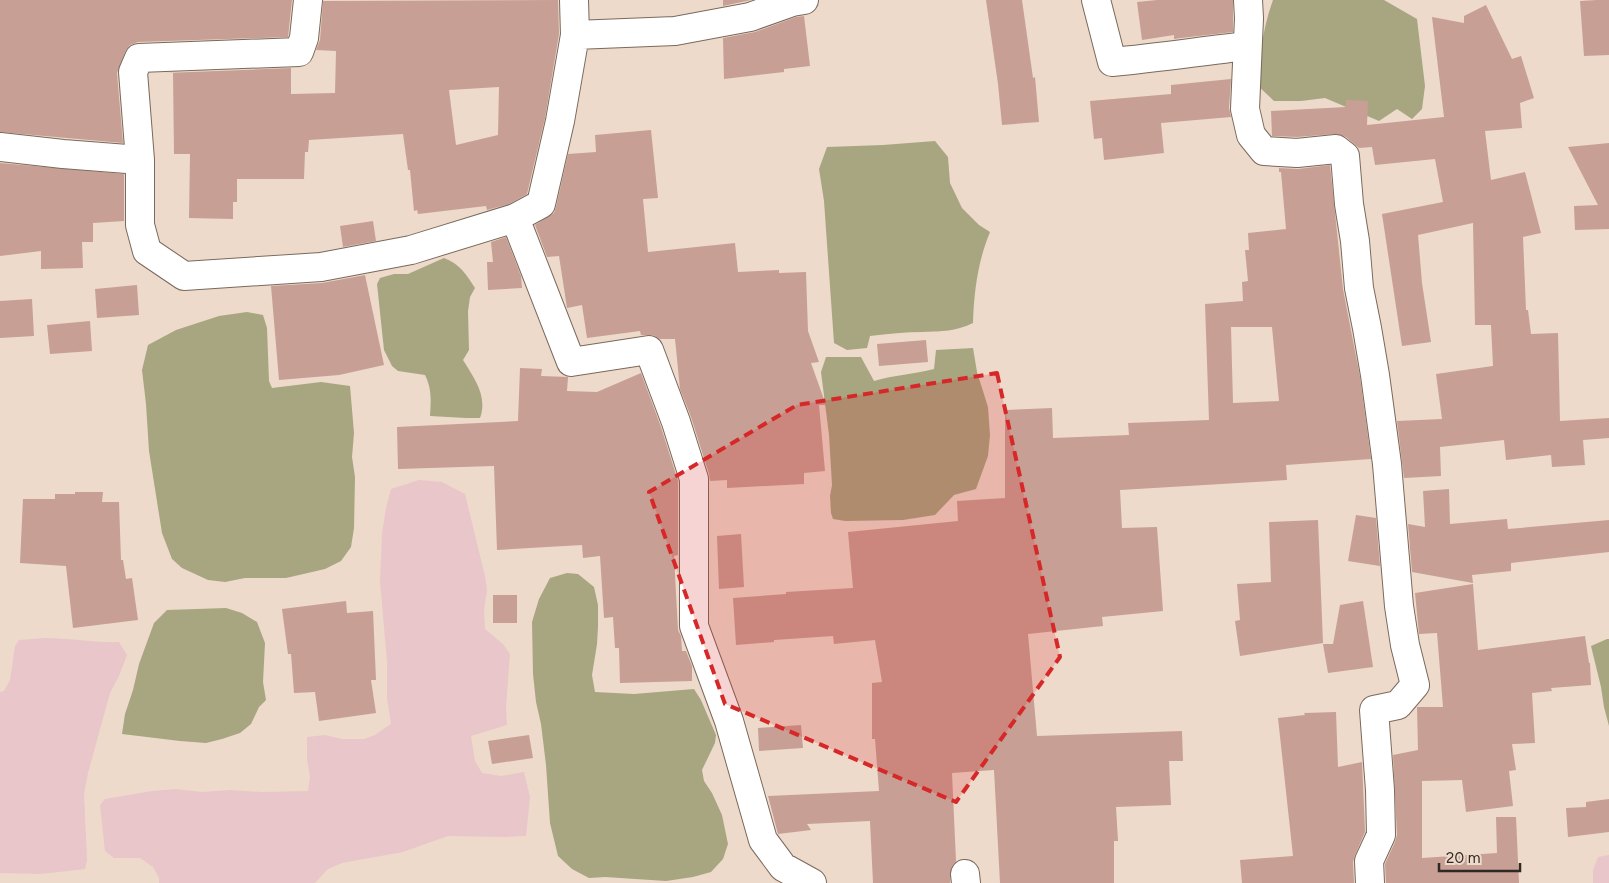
<svg xmlns="http://www.w3.org/2000/svg" width="1609" height="883" font-family="Figtree,sans-serif">
  <style>
    .green { fill: #e9c6c9 }
    .water { fill: #a7a681 }
    .building { fill: #c89f94; fill-rule: evenodd }
    .lines { fill: none; stroke-linecap: round; stroke-linejoin: round }
    .minor-casing { stroke: #7a695c; stroke-width: 30 }
    .minor { stroke: #fff; stroke-width: 28 }
    .marked { fill: #d62828; fill-opacity: 0.2; stroke: #d62828; stroke-width: 4; stroke-dasharray: 10 6; stroke-linejoin: round }
  </style>
  <rect width="100%" height="100%" fill="#eddacb"/>
  <path class="green" d="M419,480l23,2 23,12 20,82 2,14 -3,20 1,19 18,15 7,10 -4,53 1,18 -36,11 4,25 7,12 19,3 23,-4 6,25 -4,39 -21,1 -57,-1 -45,16 -61,11 -14,6 -13,14h-156v-5l-6,-11 -13,-9h-26l-9,-7 -5,-46 5,-6 47,-8 24,-2 26,3 28,-2 32,2 46,-1 2,-14 -3,-18v-22l18,-2 17,4h22l11,-4 16,-11 -4,-26v-36l-7,-81 2,-48 4,-25 5,-19z
    M45,638c25,0 50,5 74,4l8,13 -8,21 -9,17 -22,80 -4,21 3,66 -2,9 -44,5 -41,-1v-181l4,-1 6,-11 5,-34 4,-6z
    M1609,855v28h-16v-13l5,-13z"/>
  <path class="water" d="M1273,0h111l33,19 8,67 -3,23 -10,10 -15,-10 -18,12 -54,-23 -24,3h-27l-18,-17c4,-28 7,-57 17,-84z
    M935,141l13,16 2,26 12,25 17,17 11,7c-12,29 -16,59 -17,91 -19,9 -30,8 -50,9 -18,0 -35,2 -53,4l-3,12 -20,2 -13,-7 -10,-142 -5,-32 8,-22 56,-2z
    M444,258c16,6 22,16 31,30l-5,9 -2,14 1,39 -6,10c11,18 25,36 17,58h-14l-36,-2c1,-15 2,-27 -5,-41l-27,-4 -6,-5 -8,-16 -7,-66 3,-6 14,-4h14z
    M247,312l16,3 4,13 2,53 3,7 49,-6 29,4 4,47 -2,24 3,20 -1,51 -3,19 -10,14 -16,8 -39,9h-41l-20,4 -17,-2 -26,-12 -10,-9 -10,-26 -13,-82 -3,-47 -4,-34 6,-25 28,-15 43,-14z
    M973,348l4,24 11,35 2,28 -2,21 -12,33 -22,6 -19,20 -32,5 -58,1 -12,-2 -2,-6 -1,-17 2,-11 -3,-50 -8,-63 5,-15h35l13,24c20,-6 40,-7 60,-12l2,-19z
    M567,573l11,1 16,13 4,18v22l-1,17 -5,31 3,17 39,2 60,-5 7,11 15,35 -1,8 -13,27 2,11 8,12 10,22 6,29 -5,15 -12,13 -18,5 -27,4 -61,-4 -16,1 -17,-9 -14,-13 -8,-33 -4,-58 -5,-41 -5,-22 -3,-28 -1,-52 7,-23 11,-21z
    M226,608l16,5 15,9 8,21 -2,39 3,18 -7,7 -8,17 -11,9 -18,6 -16,4 -26,-2 -58,-7 3,-20 8,-24 6,-26 15,-41 13,-13z
    M1607,639h2v87l-5,-19 -3,-20 -10,-41z"/>
  <path class="building" d="M0,0h292l-4,37 -150,5 -8,3 -5,7 -8,21 6,70 -123,-11z
    M558,0l1,34 -14,84 -18,76 -18,10 -22,6 -1,-4 -68,8 -1,-4 -3,1 -4,-41h-2l-5,-36 -94,6 -1,12h-3l-1,27h-67v23h-4v17l-44,-1 1,-64h-16l-1,-81h-8l126,-5v26l44,-1 1,-42 -20,-1 4,-10 3,-39zM499,87l-1,48 -42,10 -7,-55z
    M723,0h28l-28,6z
    M986,0h36l11,78 2,-1 4,45 -37,3 -4,-41z
    M1157,0h76v32l-52,6 -7,1v-4l-32,5 -5,-38z
    M1597,0h12v55l-25,1 -4,-55z
    M1486,5l26,54 9,-3 13,42 -14,5 2,25 -37,3 6,49 34,-8 16,61 -18,4 3,73h2l3,24 27,-1 2,88 49,-3v20l-26,2 2,25 -33,2 -1,-12 -45,5 -2,-20 -64,7 1,29 -37,2 -7,-57 45,-2 -6,-45 57,-8 -2,-41h-16l-2,-102 -55,12 4,48 9,59 -29,4 -20,-132 61,-12 -8,-43 -60,6 -3,-18 -13,1 -13,-11 -11,-3 -38,3 -25,-1 -1,-25 75,-4v-7l22,1 -1,24 77,-8 -12,-100 32,6v-7z
    M804,16l6,50 -26,3v3l-60,7 -1,-41 32,-6 41,-15z
    M1231,79l-2,29 2,9 -70,6 3,30 -60,7 -2,-22 -8,1 -4,-38 81,-7v-9z
    M651,130l7,68 -15,1 5,53 87,-9 3,29 41,-2v3l27,-1 2,59 11,31 -8,1 15,42h-7l6,66 -21,2v11l-77,4v-8l-17,1 -1,-7 -18,-57 -11,-28 -5,-50h-15l-7,-4h-12l-1,-4 -53,7 -5,-33 -15,3 -8,-52 -12,1 -12,-32 19,-12 2,-6 12,-53 28,-2 -1,-17z
    M1609,143v86l-34,1 -1,-24 24,-1 -30,-58z
    M0,163l124,11v47l-31,2v19h-11l1,26 -42,1v-18l-41,5z
    M1330,165l13,124 17,88 11,82 -85,6 1,15 -167,10 2,38 35,-1 6,84 -61,6 1,9 -75,8 9,102 145,-5 1,30h-14l2,44 -55,2 2,34h-4v42h-114l-6,-113 -42,3 4,88 -5,7 -1,15h-77l-3,-62 -63,3 4,6 -33,4 -10,-38 111,-5 -4,-52h-3v-56l10,-1 -7,-42 -41,4 -1,-8 -59,4v2l-38,3 -3,-47 53,-4v-2l67,-4 -5,-56 110,-11 -1,-20 48,-3v-88l47,-2 1,30 76,-3 -1,-12 81,-3 -4,-116 38,-3 -1,-19 6,-1 -3,-31h4l-1,-17 38,-4 -5,-57h-2v-4l19,1zM1231,327h41l7,74 -46,2z
    M373,221l3,20 -33,6 -3,-21z
    M506,237l15,39 1,12 -34,2 -1,-28h6l-2,-20z
    M365,275l19,90 -45,10 -60,5 -8,-94 51,-3z
    M137,285l2,30 -42,3 -2,-29z
    M32,299l2,37 -34,2v-37z
    M90,321l2,30 -42,3 -3,-29z
    M926,340l2,22 -49,4 -2,-22z
    M520,368l22,1 -1,7 27,1 -1,14 30,1 44,-19 20,54 17,54v74l-4,1 4,74 3,6 1,15h4l6,15v15l-72,2 -1,-35h-4l-2,-31 -9,1 -4,-62 -17,2 -1,-13 -85,5 -3,-84 -96,3 -1,-42 121,-6z
    M1449,489l1,35 57,-5 1,10 101,-9v32l-98,11v8l-39,4 1,8 -61,-11 -4,-48 17,3 -2,-36z
    M75,492h28l-1,10h17l2,58h2l3,19 6,-1 6,42 -65,8 -7,-62 -46,-3 3,-64h32v-5h20z
    M1356,515l20,3 4,48 -32,-5z
    M1318,520l5,123 -83,13 -5,-35 5,-1 -3,-36 34,-2 -2,-60z
    M741,534l3,53 -25,2 -2,-53z
    M1473,584l5,66 107,-14 4,27h1l1,22 -40,3 1,3 -20,2 3,50 -23,1 4,26 -7,1 4,35 -47,6 -4,-32 -40,1v77l75,-5 -1,-36h20l3,66h-133l-1,-19 10,-22 2,-7 -4,-80 25,-5 -1,-43h26l-6,-74 -18,1 -4,-41z
    M493,595h24v28h-24z
    M346,601l1,12 26,-2 3,69h-5l5,33 -57,8 -4,-29 -21,1 -3,-39h-3l-6,-45z
    M1363,601l10,66 -45,6 -5,-29h10l7,-39z
    M1336,712l2,55 24,-5 3,70 -10,23 -2,7 1,21h-112l-2,-23 53,-4 -15,-138 27,-3 -1,-2z
    M801,725l2,23 -44,3 -1,-23z
    M529,735l4,23 -41,6 -4,-23z
    M1609,799v33l-41,5 -2,-29 20,-1v-5z"/>
  <g class="lines">
    <defs>
      <path id="minor" d="M1096,0l16,62c45,-4 90,-11 135,-16
        M1248,0l1,18 -4,91 6,26 13,16 33,2 39,-4 9,7 4,48 6,37 4,47 8,40 8,47 12,89 12,142 6,39 10,40 -17,20 -24,5 6,80 1,45 -12,26 1,22
        M575,35l100,-4 75,-14 42,-15 12,-2
        M0,147l63,7 77,6v65l7,26 37,25 137,-9 90,-17 104,-32 26,-14 19,-83 15,-86 -1,-35
        M140,160l-7,-88 6,-14 160,-6 5,-14 4,-38
        M515,218l56,144 78,-12 27,72 18,57v147l35,95 34,119 20,27 29,16
        M965,874l1,9"/>
    </defs>
    <use href="#minor" class="minor-casing"/>
    <use href="#minor" class="minor"/>
  </g>
  <path class="marked" d="M997,373l63,284 -104,145 -231,-98 -76,-212 148,-87z"/>
  <path d="M1439 863v8h81v-8" fill="none" stroke="#2f2823" stroke-width="2.5"/>
  <text x="1446" y="863" font-size="15" fill="#2f2823" stroke="#eddacb" stroke-width="4" paint-order="stroke">20 m</text>
</svg>
